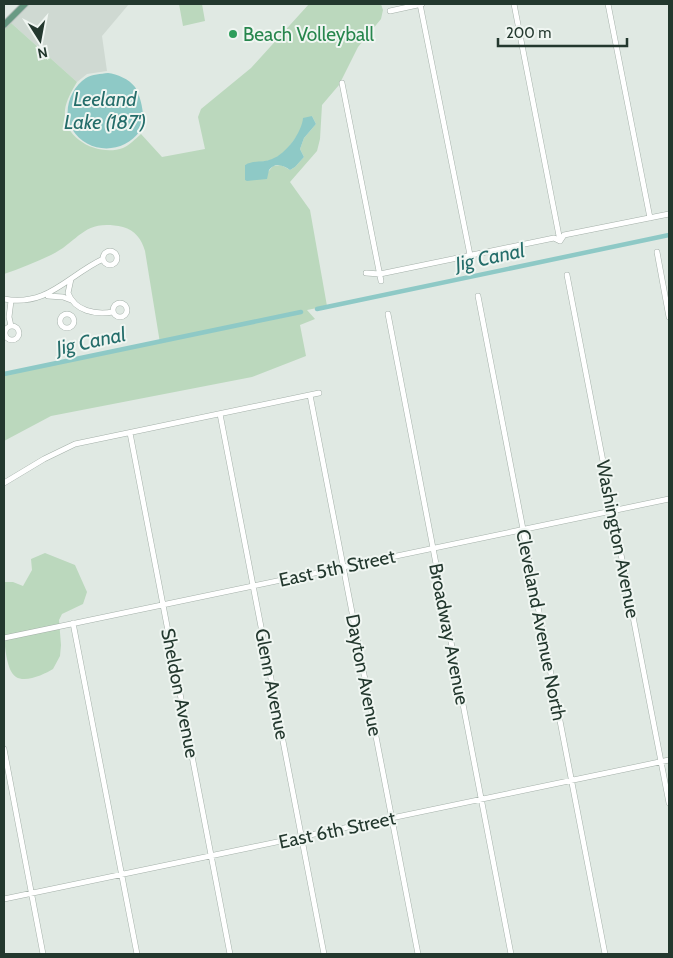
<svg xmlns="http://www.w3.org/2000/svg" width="673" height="958" font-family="Cabin,sans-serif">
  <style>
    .built { fill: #cfd9d2 }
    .green { fill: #bbd8bd; fill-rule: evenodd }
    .water { fill: #8ec9c6 }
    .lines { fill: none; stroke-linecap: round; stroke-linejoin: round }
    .canal { stroke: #8ec9c6; stroke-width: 4.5 }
    .minor-casing { stroke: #a4b0a9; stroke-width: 6 }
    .major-casing { stroke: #bdc3c0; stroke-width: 8 }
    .minor { stroke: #fff; stroke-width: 5 }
    .major { stroke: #6a9a84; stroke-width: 6 }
    .leisure-dot { fill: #2e9e5b; stroke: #f0f6f2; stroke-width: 2 }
    .labels { text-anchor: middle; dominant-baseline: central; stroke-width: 4; stroke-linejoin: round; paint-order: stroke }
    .leisure-label { font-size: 19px; fill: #27864d; stroke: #f0f6f2; text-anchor: start }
    .street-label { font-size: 19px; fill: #23382e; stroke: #f0f6f2 }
    .water-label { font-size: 20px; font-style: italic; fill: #246d6a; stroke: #f0f6f2 }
  </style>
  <rect width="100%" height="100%" fill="#e0e9e3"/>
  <path class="built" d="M28,4h101l-27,32 5,35 -20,3 -10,8 -67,-60z"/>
  <path class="green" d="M179,4h23l3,17 -22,5z
    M309,4h72l2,6 -2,9 -23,28 -19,38 -17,20 -2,34 -3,12 -27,31 20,28 17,96 -20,4 8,9 -15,6 6,31 -54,21 -201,39 -47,25v-67l156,-31 -15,-92c-3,-11 -10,-21 -22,-24 -40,-9 -43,14 -72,28 -15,7 -32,14 -47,19v-245l6,-7 67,60c-5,8 -11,19 -12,28 -3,29 34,47 58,38 7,-3 12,-9 18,-14l21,23 43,-8 -7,-32 3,-8 50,-41zM312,116l4,8 -12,14 -4,11 4,8 -9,10 -5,3 -9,-5 -8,1 -5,6 -23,8v-15c10,-4 21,-2 31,-7 15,-8 24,-30 36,-42z
    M45,553l30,12 12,27 -4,12 -21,10 -3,6 2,25 -1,11 -7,13c-8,5 -27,14 -37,8 -16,-10 -12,-76 -12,-95h9l10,4 9,-16 -1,-11z"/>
  <path class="water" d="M108,73c9,1 21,6 27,14 6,9 12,35 5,44 -17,24 -53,23 -68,-2 -10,-16 -2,-41 14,-51 6,-4 15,-4 22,-5z
    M312,116l4,8 -12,14 -4,11 4,8 -9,10 -5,3c-7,-5 -15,-8 -21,0l-2,9 -20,2 -2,-1v-15c9,-5 18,-2 27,-6 14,-5 30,-27 31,-41z"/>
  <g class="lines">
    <path class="canal" d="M317,309l352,-74
      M4,374l297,-62"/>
    <defs>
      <path id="minor" d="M420,4l50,251
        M514,4l46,237
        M608,4l42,214
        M390,11l32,-7
        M342,83l39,198
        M103 258a7 7 0 1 1 14 0a7 7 0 1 1-14 0Z
        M657,252l12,65
        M366,273l14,1 174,-36 6,3 4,-6 105,-21
        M567,275l102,528
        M71,279l-3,14c7,18 27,22 45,19
        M48,296l15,1 8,3
        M478,296l127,658
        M4,299c44,8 63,-23 99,-40
        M113 310a7 7 0 1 1 14 0a7 7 0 1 1-14 0Z
        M388,314l123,640
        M60 321a7 7 0 1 1 14 0a7 7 0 1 1-14 0Z
        M11,326l-2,-9 2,-16
        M5 333a7 7 0 1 1 14 0a7 7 0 1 1-14 0Z
        M310,395l108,559
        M220,414l104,540
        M130,433l100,521
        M4,483l40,-24 31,-15 244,-51
        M73,623l64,331
        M4,638l665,-139
        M4,749l39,205
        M4,899l665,-139"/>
      <path id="major" d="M4,25l21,-21"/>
    </defs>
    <use href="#minor" class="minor-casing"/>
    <use href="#major" class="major-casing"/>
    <use href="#minor" class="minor"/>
    <use href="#major" class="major"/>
  </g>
  <circle class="leisure-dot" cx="233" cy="34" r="5"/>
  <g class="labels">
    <g class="leisure-label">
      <text x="243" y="34">Beach Volleyball</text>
    </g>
    <g class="street-label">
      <text transform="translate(618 539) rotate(79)">Washington Avenue</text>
      <text transform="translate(337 568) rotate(-12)">East 5th Street</text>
      <text transform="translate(541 625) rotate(79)">Cleveland Avenue North</text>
      <text transform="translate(449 634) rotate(79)">Broadway Avenue</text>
      <text transform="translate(364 675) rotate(79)">Dayton Avenue</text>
      <text transform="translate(272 684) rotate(79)">Glenn Avenue</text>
      <text transform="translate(180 693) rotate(79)">Sheldon Avenue</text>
      <text transform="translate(337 830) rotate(-12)">East 6th Street</text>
    </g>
    <g class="water-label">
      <text x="105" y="99">Leeland<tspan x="105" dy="23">Lake (187')</tspan></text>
      <text transform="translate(490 257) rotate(-12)">Jig Canal</text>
      <text transform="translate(91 341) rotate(-12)">Jig Canal</text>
    </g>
  </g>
  <rect width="673" height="958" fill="none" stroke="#23382e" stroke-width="10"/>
  <g transform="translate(40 40) rotate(169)" stroke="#f0f6f2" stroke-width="4" paint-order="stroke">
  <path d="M0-4L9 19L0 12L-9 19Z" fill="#23382e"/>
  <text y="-8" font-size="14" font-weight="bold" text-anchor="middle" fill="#23382e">N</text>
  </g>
  <path d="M498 38v8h129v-8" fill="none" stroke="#23382e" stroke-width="2.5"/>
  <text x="506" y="38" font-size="15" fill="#23382e" stroke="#f0f6f2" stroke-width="4" paint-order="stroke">200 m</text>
</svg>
